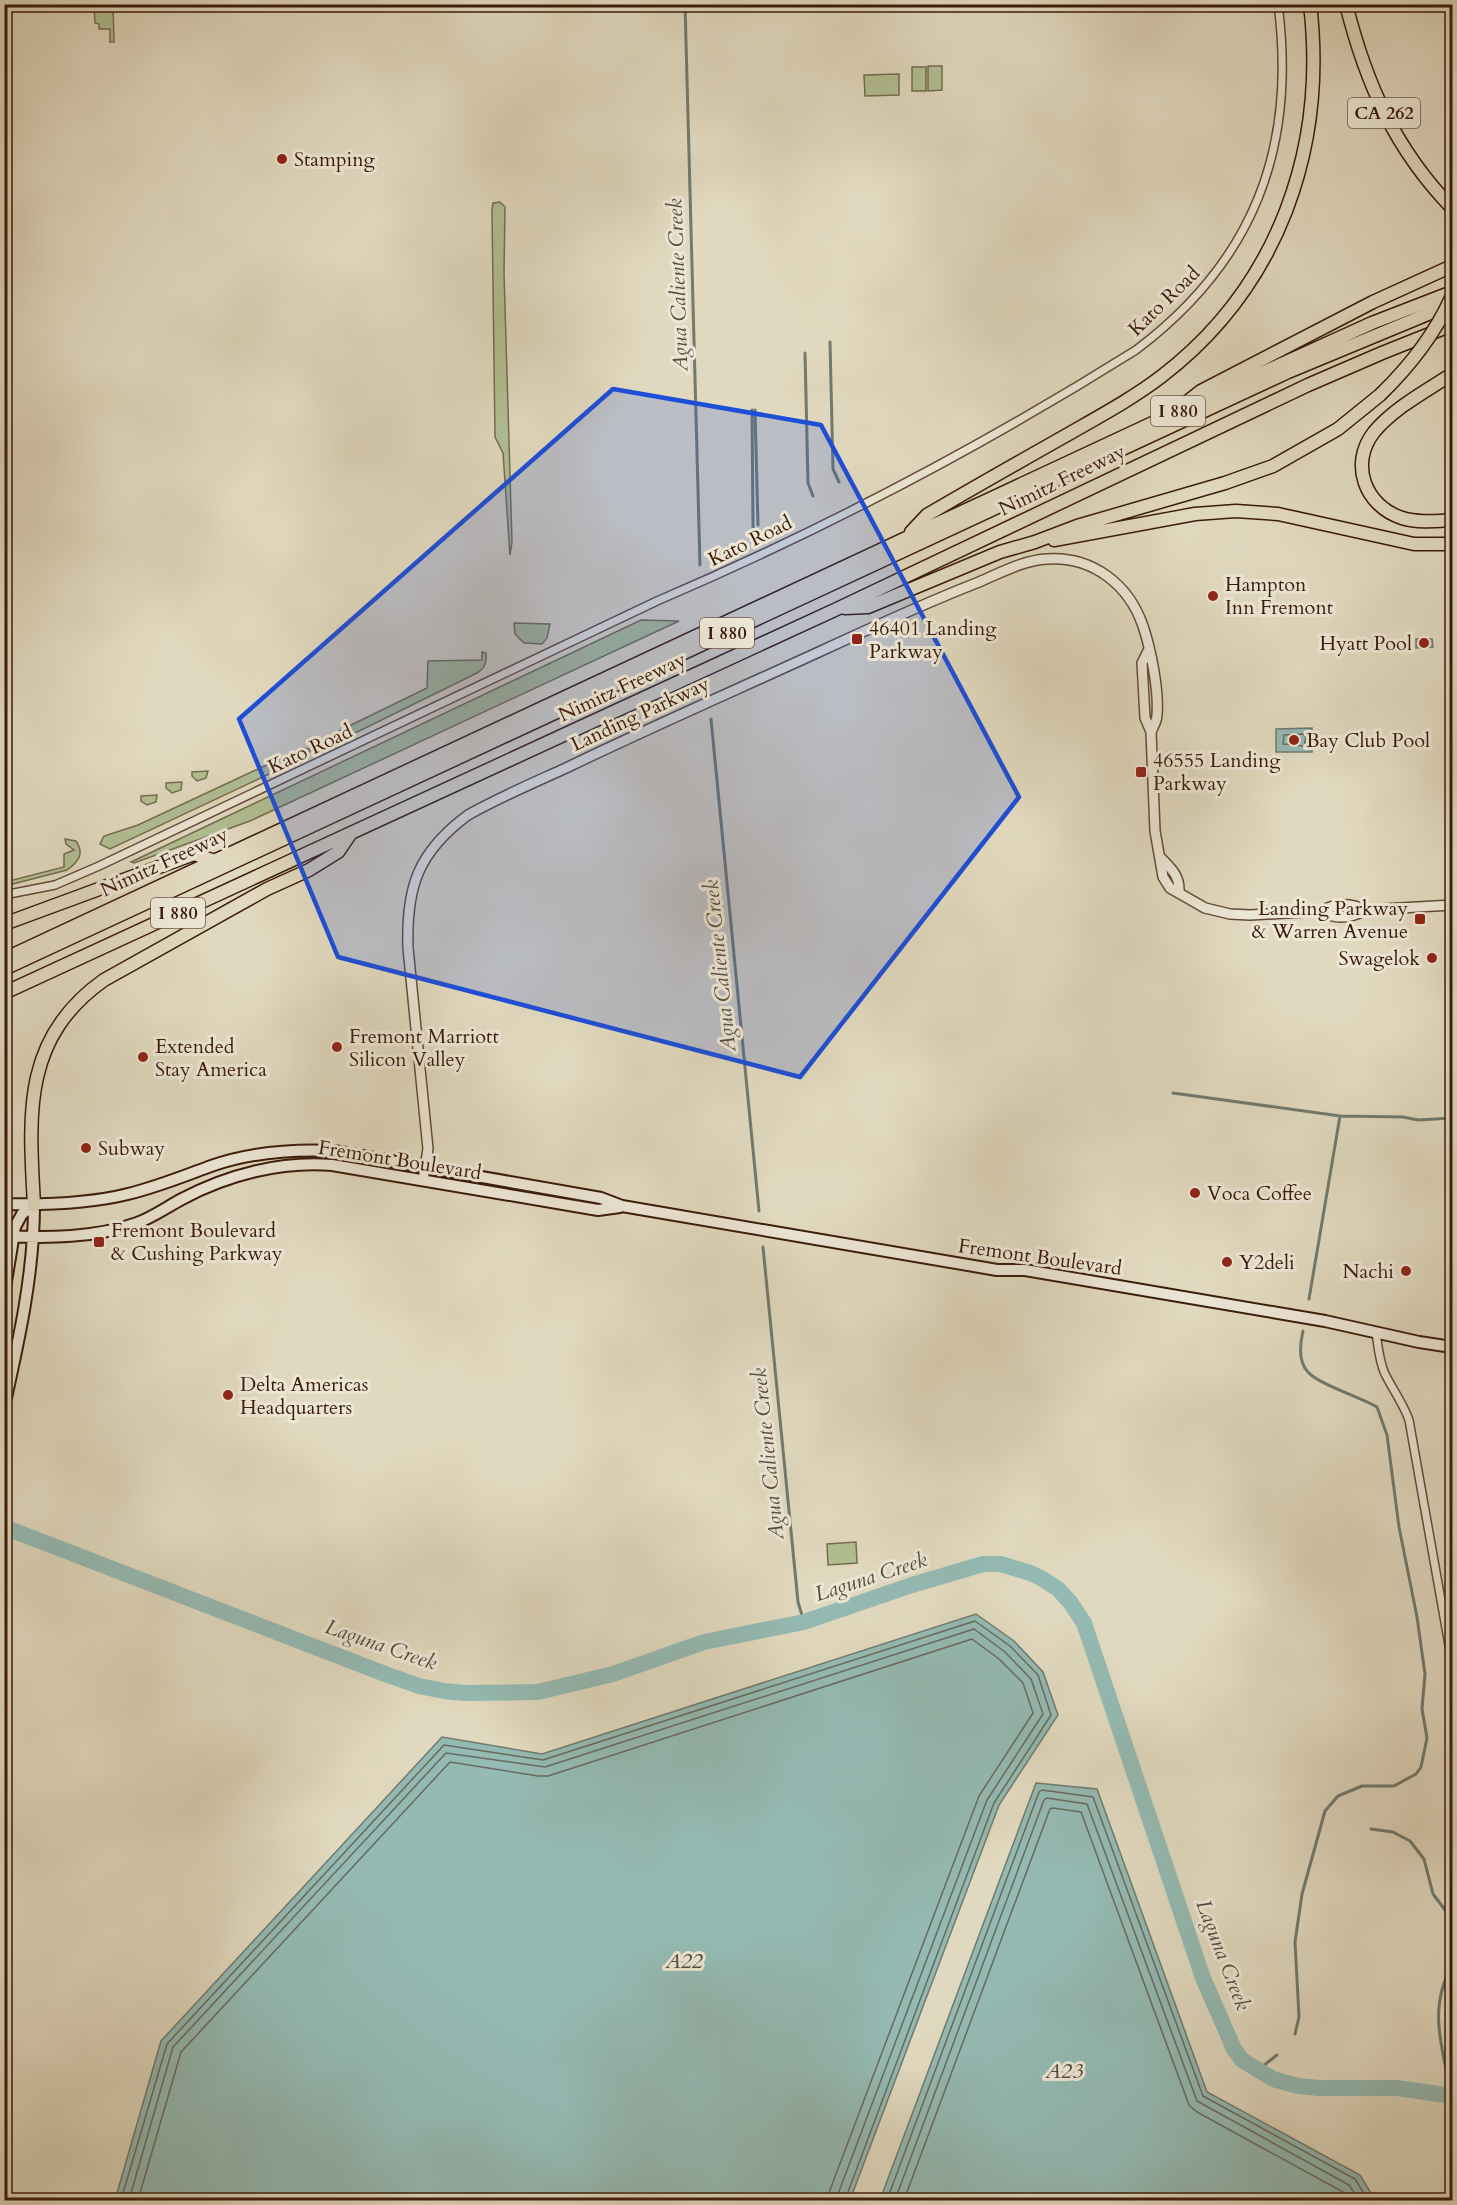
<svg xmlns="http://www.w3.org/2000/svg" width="1457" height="2205" font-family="Cardo,serif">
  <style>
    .green { fill: #b1bf93; stroke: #766c4e; stroke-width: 1.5 }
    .water { fill: #94bab3; stroke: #707a6f; stroke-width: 1.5 }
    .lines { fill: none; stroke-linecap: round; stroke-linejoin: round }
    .shore { stroke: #686a5e; stroke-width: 1.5 }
    .stream { stroke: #707a6f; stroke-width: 3 }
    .river { stroke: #94bab3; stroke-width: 16 }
    .minor-casing { stroke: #644a37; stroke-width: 10 }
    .tertiary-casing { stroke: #644a37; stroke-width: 12 }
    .secondary-casing { stroke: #3b1a0a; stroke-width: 14 }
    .motorway-casing { stroke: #3b1a0a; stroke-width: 15 }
    .minor { stroke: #ece6d5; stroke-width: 7 }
    .tertiary { stroke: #ece6d5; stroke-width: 9 }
    .secondary { stroke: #ece6d5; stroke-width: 10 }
    .motorway { stroke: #e1d9bf; stroke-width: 12 }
    .motorway-bridge-casing { stroke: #3b1a0a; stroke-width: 15; stroke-linecap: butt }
    .motorway-bridge { stroke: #e1d9bf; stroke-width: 12 }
    .marked { fill: #1d4ed8; fill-opacity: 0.2; stroke: #1d4ed8; stroke-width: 4.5; stroke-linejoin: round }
    .poi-dot { fill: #8f2418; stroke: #ece6d5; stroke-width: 2 }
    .labels { text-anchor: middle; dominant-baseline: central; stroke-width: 6; stroke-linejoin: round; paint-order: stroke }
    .shield { fill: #ece6d5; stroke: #705747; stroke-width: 1.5 }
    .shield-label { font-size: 18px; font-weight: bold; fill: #3b1a0a }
    .poi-label { font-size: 20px; fill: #3b1a0a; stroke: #ece6d5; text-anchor: start }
    .street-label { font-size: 20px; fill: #3b1a0a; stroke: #ece6d5 }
    .water-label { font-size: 21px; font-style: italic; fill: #564a3d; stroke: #ece6d5 }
  </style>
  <rect width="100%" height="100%" fill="#e1d9bf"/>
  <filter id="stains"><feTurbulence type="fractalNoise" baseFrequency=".00333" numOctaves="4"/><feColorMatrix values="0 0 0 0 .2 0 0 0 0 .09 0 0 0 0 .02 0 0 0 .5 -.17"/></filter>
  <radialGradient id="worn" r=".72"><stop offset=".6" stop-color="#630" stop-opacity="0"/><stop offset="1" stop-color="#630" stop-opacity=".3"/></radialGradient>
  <path class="green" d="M94,5h19l1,37h-4v-13h-11v-5l-4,-1z
    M928,66h14v24l-14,1z
    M912,67h14v24h-14z
    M899,74v21l-34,1 -1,-21z
    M500,202l5,5 -1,66 8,269 -2,13 -7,-102 -8,-16 -3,-227 1,-7z
    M641,620l38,1 -429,200 -116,42 -3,-1z
    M514,623l36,1 -3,14 -5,6 -18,-1 -9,-9z
    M482,652l4,1c1,9 -1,15 -9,20l-138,68 -9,-3 9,-7 88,-43 1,-27 54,-1z
    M303,748l6,1 1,2 -11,9 -189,89 -10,-5 4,-8 34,-11z
    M208,771l-2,7 -9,3 -5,-5v-4z
    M182,782l-1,8 -9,3 -6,-5v-5z
    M157,795l-1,7 -9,3 -6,-4v-5z
    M65,839l11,2c9,13 2,21 -9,29l-62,16v-4l59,-15v-13l10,-4 -8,-6z
    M856,1542l1,21 -29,2 -1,-21z"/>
  <path class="water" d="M1432,639l1,8 -17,1v-9z
    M1312,728v24h-36v-23z
    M976,1614l38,27 29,31 15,43 -59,90 -149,395h-735l46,-159 281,-304 100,17z
    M1036,1783l61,6 110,303 153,83 15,25h-495z"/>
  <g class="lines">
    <path class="shore" d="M1303,734l3,3 -2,9 -21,-2 1,-9z
      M121,2200l46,-156 277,-299 99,15 432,-139 35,25 28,29 13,40 -57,88 -149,397
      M129,2200l44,-153 273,-294 99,14 429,-138 31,23 26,27 12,35 -56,86 -149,394 -1,6
      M138,2200l43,-148 269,-290 88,14h10l424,-137 27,20 24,24 10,30 -54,83 -149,394 -2,10
      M887,2200l152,-408 3,-2 51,7 110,299 152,83 13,21
      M895,2200l149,-400 3,-2 40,6 110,297 152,84 10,15
      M904,2200l146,-391 3,-1 28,4 108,293 8,7 146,80 6,8"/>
    <path class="stream" d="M685,4l15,561
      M830,342l3,127 6,13
      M805,353l3,130 5,13
      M752,410l1,117
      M755,410l3,115
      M711,719l48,492
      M1173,1093l167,23
      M763,1247l35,355 6,20
      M1309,1299l31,-183 63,1 15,3 34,-2
      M1371,1829l22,3 17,9 14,18 9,35 19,25
      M1295,2034l4,-17 -4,-75 7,-48 23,-83 13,-15 24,-10h32l22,-12 5,-7 6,-29 -5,-29 3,-35 -8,-57 -18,-90 -12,-92 -10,-28c-17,-10 -59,-23 -69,-35 -10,-10 -8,-28 -5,-41
      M1258,2070l19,-15
      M1452,2096c-9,-44 -25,-88 0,-130"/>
    <path class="river" d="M4,1527l381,147 34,12 25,5 21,2 73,-1 75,-18 91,-32 100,-20 108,-37 71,-21h18l29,9 11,5 17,11 12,13 14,21 119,355 31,71 8,11 31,19 25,7 21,2h78l55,8"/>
    <defs>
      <path id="minor" d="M4,895l51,-10 44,-19 558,-265c166,-71 326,-155 479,-251 117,-88 161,-201 142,-346
        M1376,1332c2,14 3,29 9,42 8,16 18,29 24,46l43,242"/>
      <path id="tertiary" d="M1148,651l-6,12 3,55 6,14 4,99 8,46 7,11 35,20 25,6 20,1 71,-4c15,-8 30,-8 45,-1
        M1160,857c11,11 20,19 19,35
        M1321,911c14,9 30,7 45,-1l86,-5
        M423,1180l5,-31 -20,-201c-2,-61 10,-96 60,-133 32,-18 65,-32 98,-47 85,-41 170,-78 255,-117 52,-24 104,-48 158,-69 21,-9 45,-22 68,-23 46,-3 82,26 96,67 8,24 16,64 14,89 0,6 -4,12 -6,17"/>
      <path id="secondary" d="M4,1204c41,1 84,0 124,-10 29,-7 56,-18 83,-28 40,-14 81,-17 123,-15l267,47 21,8 375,64h28l300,51 94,21 33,5
        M4,1236c43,2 92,2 133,-13 16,-6 30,-16 45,-24 45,-24 98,-38 150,-34l266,45 22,-3
        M4,1294l11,-67 7,-13 12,-9
        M4,1407c15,-67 30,-134 30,-202"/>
      <path id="motorway" d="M1346,4c20,80 49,145 106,204
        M1452,374c-26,17 -58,34 -78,58 -25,32 -9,74 28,86 16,5 34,3 50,2
        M1187,402l14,-11 172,-89 79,-36
        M911,532l16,-17c46,-27 92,-53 138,-79 33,-19 67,-37 97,-60 117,-90 165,-228 148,-372
        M1054,540l141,-26 41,-3 42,3 136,30h38
        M845,608l23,-1 132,-55 35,-10 42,-16 148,-43 48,-17 65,-37 42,-34
        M4,924l190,-70 18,6
        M4,959l1170,-546 198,-90 80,-31
        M4,969l1284,-597 164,-68
        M4,993l835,-385 469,-223 74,-32 70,-28
        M34,1205c-5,-91 -12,-167 70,-225l163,-91 42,-19 29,-18 13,-19"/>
    </defs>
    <use href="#minor" class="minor-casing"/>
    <use href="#tertiary" class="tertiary-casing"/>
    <use href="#secondary" class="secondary-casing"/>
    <use href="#motorway" class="motorway-casing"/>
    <use href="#minor" class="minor"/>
    <use href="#tertiary" class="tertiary"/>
    <use href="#secondary" class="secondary"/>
    <use href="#motorway" class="motorway"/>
    <defs>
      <path id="motorway-bridge" d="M1380,395c29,-28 55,-61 72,-99"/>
    </defs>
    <use href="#motorway-bridge" class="motorway-bridge-casing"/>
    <use href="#motorway-bridge" class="motorway-bridge"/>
  </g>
  <path class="marked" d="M613,389l208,36 198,372 -219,280 -462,-120 -99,-238z"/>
  <g class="poi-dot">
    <circle cx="282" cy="159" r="6"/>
    <circle cx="1213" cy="596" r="6"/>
    <rect x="851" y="633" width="12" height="12" rx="3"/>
    <circle cx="1424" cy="643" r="6"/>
    <circle cx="1294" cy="740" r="6"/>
    <rect x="1135" y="766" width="12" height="12" rx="3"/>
    <rect x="1414" y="913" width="12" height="12" rx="3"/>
    <circle cx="1432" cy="958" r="6"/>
    <circle cx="337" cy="1047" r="6"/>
    <circle cx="143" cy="1057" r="6"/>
    <circle cx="86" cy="1148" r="6"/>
    <circle cx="1195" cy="1193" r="6"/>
    <rect x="93" y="1236" width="12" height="12" rx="3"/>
    <circle cx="1227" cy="1262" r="6"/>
    <circle cx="1406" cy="1271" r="6"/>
    <circle cx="228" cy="1395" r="6"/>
  </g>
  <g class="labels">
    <g class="shield">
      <rect x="1348" y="98" width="72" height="30" rx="4.5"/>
      <rect x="1151" y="396" width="54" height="30" rx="4.5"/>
      <rect x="700" y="618" width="54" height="30" rx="4.5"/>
      <rect x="151" y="898" width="54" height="30" rx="4.5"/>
    </g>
    <g class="shield-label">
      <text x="1384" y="113">CA 262</text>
      <text x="1178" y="411">I 880</text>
      <text x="727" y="633">I 880</text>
      <text x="178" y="913">I 880</text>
    </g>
    <g class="poi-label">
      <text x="294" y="159">Stamping</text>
      <text x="1225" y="584">Hampton<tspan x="1225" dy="23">Inn Fremont</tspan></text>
      <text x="869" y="628">46401 Landing<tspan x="869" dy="23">Parkway</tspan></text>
      <text x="1412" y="643" text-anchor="end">Hyatt Pool</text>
      <text x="1306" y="740">Bay Club Pool</text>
      <text x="1153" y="760">46555 Landing<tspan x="1153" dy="23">Parkway</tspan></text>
      <text x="1408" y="908" text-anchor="end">Landing Parkway<tspan x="1408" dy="23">&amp; Warren Avenue</tspan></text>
      <text x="1420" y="958" text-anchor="end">Swagelok</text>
      <text x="349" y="1036">Fremont Marriott<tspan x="349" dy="23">Silicon Valley</tspan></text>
      <text x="155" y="1046">Extended<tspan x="155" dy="23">Stay America</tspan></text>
      <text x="98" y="1148">Subway</text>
      <text x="1207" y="1193">Voca Coffee</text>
      <text x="111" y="1230">Fremont Boulevard<tspan x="111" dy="23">&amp; Cushing Parkway</tspan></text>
      <text x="1239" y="1262">Y2deli</text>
      <text x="1394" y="1271" text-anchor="end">Nachi</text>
      <text x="240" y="1384">Delta Americas<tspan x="240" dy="23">Headquarters</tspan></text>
    </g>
    <g class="street-label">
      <text transform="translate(1164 301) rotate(-44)">Kato Road</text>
      <text transform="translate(1062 480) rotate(-26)">Nimitz Freeway</text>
      <text transform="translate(750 541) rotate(-26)">Kato Road</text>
      <text transform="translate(622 687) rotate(-25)">Nimitz Freeway</text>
      <text transform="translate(640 714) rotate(-25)">Landing Parkway</text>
      <text transform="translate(310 749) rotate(-25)">Kato Road</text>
      <text transform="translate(164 862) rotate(-25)">Nimitz Freeway</text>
      <text transform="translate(400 1160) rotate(9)">Fremont Boulevard</text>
      <text transform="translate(1040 1257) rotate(8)">Fremont Boulevard</text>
    </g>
    <g class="water-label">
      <text transform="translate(678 285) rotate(-92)">Agua Caliente Creek</text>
      <text transform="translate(720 966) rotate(-96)">Agua Caliente Creek</text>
      <text transform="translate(768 1454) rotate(-96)">Agua Caliente Creek</text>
      <text transform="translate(871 1577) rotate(-18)">Laguna Creek</text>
      <text transform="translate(381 1645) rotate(19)">Laguna Creek</text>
      <text transform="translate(1223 1955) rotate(69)">Laguna Creek</text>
      <text x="684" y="1961">A22</text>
      <text x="1064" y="2071">A23</text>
    </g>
  </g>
  <rect width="1457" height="2205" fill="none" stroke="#e1d9bf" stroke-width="24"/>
  <rect x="6" y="6" width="1445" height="2193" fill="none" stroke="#3b1a0a" stroke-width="3"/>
  <rect x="12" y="12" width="1433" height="2181" fill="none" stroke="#3b1a0a" stroke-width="1.5"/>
  <rect width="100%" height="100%" filter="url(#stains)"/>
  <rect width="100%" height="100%" fill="url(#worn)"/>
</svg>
